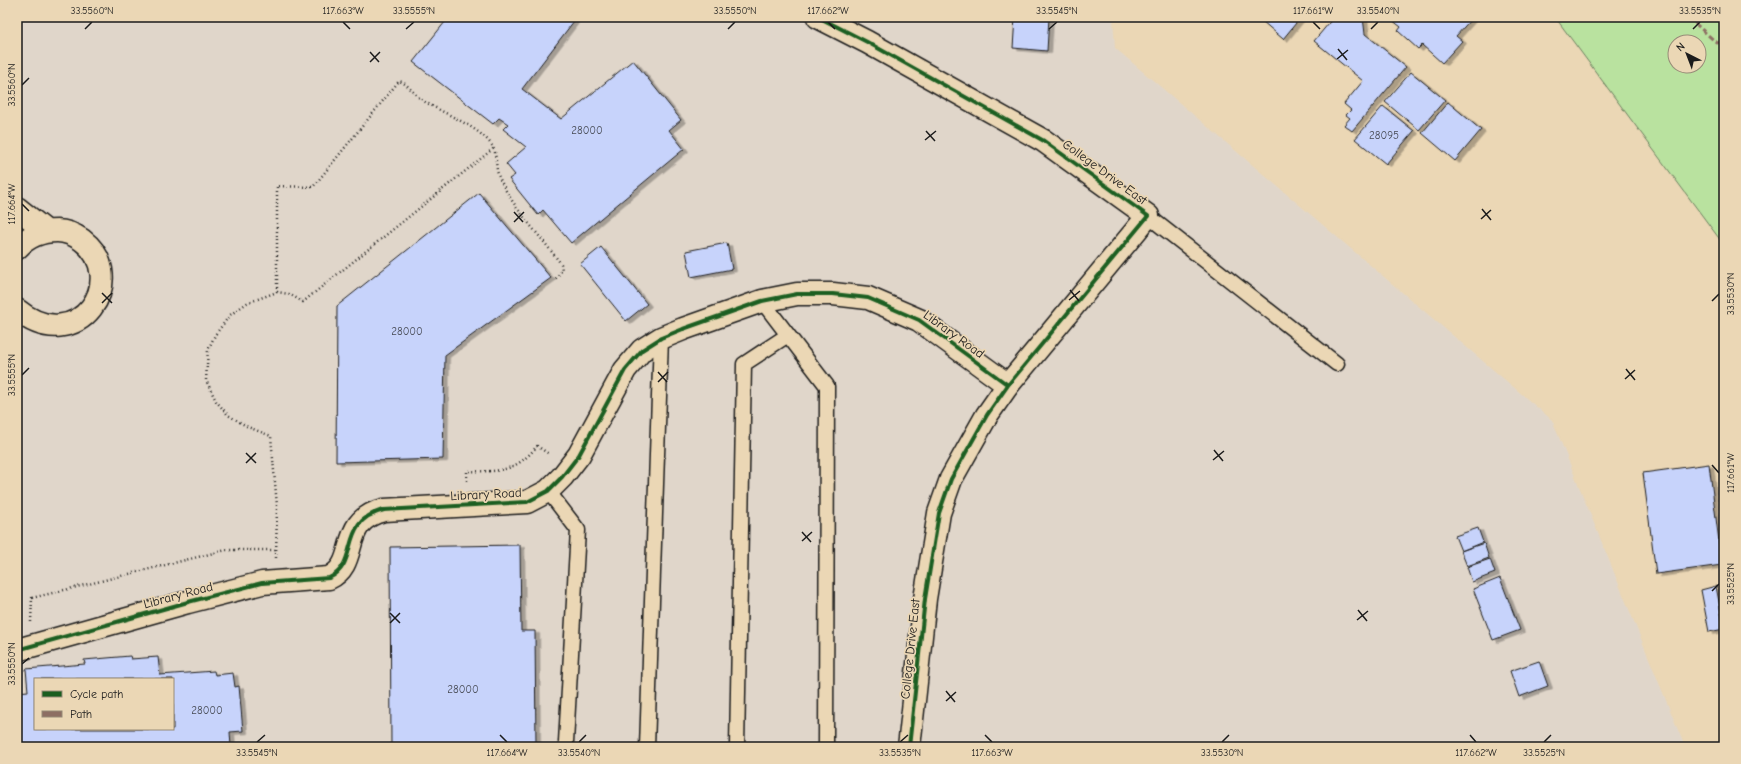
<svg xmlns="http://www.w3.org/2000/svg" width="1741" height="764" font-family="'Comic Neue',sans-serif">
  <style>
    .built { fill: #e0d6ca; fill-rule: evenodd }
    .green { fill: #b9e29f; stroke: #6a7f5e; fill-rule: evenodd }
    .building { fill: #c7d3fb; stroke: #1c1c1c; fill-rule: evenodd; filter: url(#shadow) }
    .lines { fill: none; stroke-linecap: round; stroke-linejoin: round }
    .lane-casing { stroke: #1c1c1c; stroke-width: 17 }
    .street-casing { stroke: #1c1c1c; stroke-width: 25 }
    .secondary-casing { stroke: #1c1c1c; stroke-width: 25 }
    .path { stroke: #1c1c1c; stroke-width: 2.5; stroke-dasharray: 1 3; stroke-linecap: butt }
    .lane { stroke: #ebd7b5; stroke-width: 14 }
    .street { stroke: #ebd7b5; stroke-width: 22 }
    .secondary { stroke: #ebd7b5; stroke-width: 22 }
    .quiet { stroke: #8d6e63; stroke-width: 3; stroke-dasharray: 6 3; stroke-linecap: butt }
    .cycleway-casing { stroke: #ebd7b5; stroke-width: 6 }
    .cycleway { stroke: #1b5e20; stroke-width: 4 }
    .ticks { fill: none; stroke: #1c1c1c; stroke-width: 1.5 }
    .labels { text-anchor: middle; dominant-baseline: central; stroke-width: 3.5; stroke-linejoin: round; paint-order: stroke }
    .number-label { font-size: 11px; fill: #474a54 }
    .street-label { font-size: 13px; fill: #1c1c1c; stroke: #ebd7b5 }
    .neatline { fill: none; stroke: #1c1c1c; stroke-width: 1.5 }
    .ticks-label { font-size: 10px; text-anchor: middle; fill: #1c1c1c }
  </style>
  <defs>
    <filter id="shadow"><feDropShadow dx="4.5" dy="2.5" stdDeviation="0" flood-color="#0004"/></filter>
  </defs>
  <rect width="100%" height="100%" fill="#ebd7b5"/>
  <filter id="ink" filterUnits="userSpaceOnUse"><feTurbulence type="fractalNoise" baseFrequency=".025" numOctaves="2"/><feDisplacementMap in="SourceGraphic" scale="8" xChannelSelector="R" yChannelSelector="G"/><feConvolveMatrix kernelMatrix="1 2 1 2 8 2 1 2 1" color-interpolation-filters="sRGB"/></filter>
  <g filter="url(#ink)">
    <path class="built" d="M17,17h1096l2,31 437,372 133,327h-1668zM35,679h138v50h-138z"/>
    <path class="green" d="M1555,17h169v228zM1675,42h24v24h-24z"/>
    <path class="building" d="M449,17h120l5,4 -52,68 39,30 72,-59 48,60 -12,10 15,19 -113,94 -28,-33 -5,5 -29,-36 6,-4 -9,-11 20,-17 -23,-18 5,-5 -9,-6 -6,6 -80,-62z
      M1015,17h34l-2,34 -34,-3z
      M1264,17h37l-18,22 -21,-18z
      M1334,17h29l2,17 41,33 -54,64 -8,-6 6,-7 -4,-3 5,-5 -7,-6 19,-23 -49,-40z
      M1395,17h78l-17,19 6,5 -20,22 -20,-18 -4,4 -20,-18 3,-4 -9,-7z
      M1411,72l34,28 -26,30 -34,-28z
      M1448,102l33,28 -26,31 -33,-28z
      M1383,106l31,25 -28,33 -31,-25z
      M479,193l72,85 -106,77 -2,104 -107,3 1,-156z
      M727,243l5,26 -41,8 -5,-26z
      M601,247l46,57 -21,17 -46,-57z
      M1709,464l13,101 -66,9 -13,-101z
      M1478,528l5,14 -22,9 -6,-15z
      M1484,543l5,15 -22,8 -6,-15z
      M520,545l1,86h14l1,116h-145l-1,-200z
      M1490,559l5,14 -23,9 -5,-15z
      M1500,578l20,52 -27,10 -20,-51z
      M1716,586l8,43 -15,3 -8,-42z
      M130,656l1,3 27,-2 2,18 54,-4 1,4 18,-2 2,14 4,-1 4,45 -13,1 1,15h-214v-55l11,-1 -2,-22 59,-5 -1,-4zM35,679h138v50h-138z
      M1539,661l9,25 -29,11 -9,-26z"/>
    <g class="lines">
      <defs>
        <path id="lane" d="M1148,216l189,148
          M762,301l65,85 -1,361
          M548,491l30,39 -12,212
          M647,747l14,-409
          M737,747l7,-383 44,-29"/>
        <path id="street" d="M17,650l171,-48 74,-19 67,-5c32,-15 8,-57 55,-68l143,-8 21,-11 14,-14 17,-22 46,-85 17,-20 19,-12 22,-9 79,-28 35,-7h36l35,4 51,22 89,65"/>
        <path id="secondary" d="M818,17l49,25 177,99 104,75 -140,169 -21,30 -36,64 -12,34 -14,86 -16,148
          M17,208l29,23
          M17,248c11,-12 24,-17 40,-17 9,0 18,4 25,9 50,38 -4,120 -65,70"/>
      </defs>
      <use href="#lane" class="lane-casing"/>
      <use href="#street" class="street-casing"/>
      <use href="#secondary" class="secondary-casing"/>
      <path class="path" d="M277,292v-106l36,1 86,-106c10,3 14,13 23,19 20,13 59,27 71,47 4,6 2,21 6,30 14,32 42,59 62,87l1,6 -8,11
        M467,481v-10c32,1 49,1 70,-25l12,8
        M276,558l1,-52 -6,-70 -23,-9 -20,-12 -12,-14 -10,-21 2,-30 7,-15 15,-20 17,-12 30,-11 12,2 14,8 191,-154
        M31,622l1,-24 194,-48h50"/>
      <use href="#lane" class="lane"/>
      <use href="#street" class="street"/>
      <use href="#secondary" class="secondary"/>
      <path class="quiet" d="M1688,17l29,26 7,-2"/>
      <defs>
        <path id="cycleway" d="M818,17l49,25 177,99 104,75 -140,169 -21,30 -36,64 -12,34 -14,86 -16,148
          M17,650l171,-48 74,-19 67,-5c32,-15 8,-57 55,-68l143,-8 21,-11 14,-14 17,-22 46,-85 17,-20 19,-12 22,-9 79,-28 35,-7h36l35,4 51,22 89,65"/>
      </defs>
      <use href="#cycleway" class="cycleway-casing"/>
      <use href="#cycleway" class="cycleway"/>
    </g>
  </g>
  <path class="ticks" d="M343,22l7,7M828,22l7,7M1313,22l7,7M85,29l7,-7M406,29l8,-7M728,29l7,-7M1049,29l8,-7M1371,29l7,-7M1693,29l7,-7M1338,49l9,11M370,52l9,10M1337,59l11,-9M370,62l10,-10M22,85l7,-7M926,131l9,10M925,140l11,-9M22,204l7,7M1482,209l9,11M514,212l9,10M1481,219l10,-9M514,222l10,-10M1070,290l9,11M102,293l10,10M1069,300l11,-9M1712,301l7,-7M102,303l10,-10M1626,369l9,11M658,372l9,10M22,375l7,-7M1625,379l10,-9M658,382l10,-10M1214,450l9,11M246,453l10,10M1213,460l11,-9M246,463l10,-10M1712,465l7,8M802,532l9,10M802,541l10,-9M1712,591l7,-7M1358,610l9,11M390,613l10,10M1357,620l11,-9M390,623l10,-10M22,664l7,-6M946,691l9,11M946,701l10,-9M500,735l7,7M985,735l7,7M1470,735l6,7M257,742l8,-7M579,742l7,-7M900,742l8,-7M1222,742l7,-7M1544,742l7,-7"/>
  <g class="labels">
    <g class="number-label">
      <text x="587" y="130">28000</text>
      <text x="1384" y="135">28095</text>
      <text x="407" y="331">28000</text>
      <text x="463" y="689">28000</text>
      <text x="207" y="710">28000</text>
    </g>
    <g class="street-label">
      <text transform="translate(1105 172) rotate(36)">College Drive East</text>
      <text transform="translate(954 334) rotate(36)">Library Road</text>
      <text transform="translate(486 494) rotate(-3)">Library Road</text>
      <text transform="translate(178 595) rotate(-15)">Library Road</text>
      <text transform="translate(910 649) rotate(-84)">College Drive East</text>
    </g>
  </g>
  <rect width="1741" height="764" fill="none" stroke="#ebd7b5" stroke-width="44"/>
  <rect x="34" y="678" width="140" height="52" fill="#ebd7b5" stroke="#988c78"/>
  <rect x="42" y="691" width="20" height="6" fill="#1b5e20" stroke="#988c78"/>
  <text x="70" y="698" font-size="12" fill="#1c1c1c">Cycle path</text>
  <rect x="42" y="711" width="20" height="6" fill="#8d6e63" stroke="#988c78"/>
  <text x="70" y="718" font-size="12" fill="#1c1c1c">Path</text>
  <g transform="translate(1687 54) rotate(318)"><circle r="19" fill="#ebd7b5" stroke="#988c78"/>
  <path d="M0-3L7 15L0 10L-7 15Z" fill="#1c1c1c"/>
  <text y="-6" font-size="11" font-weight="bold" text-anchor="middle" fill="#1c1c1c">N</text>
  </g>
  <rect x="22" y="22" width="1697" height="720" class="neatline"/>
  <g class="ticks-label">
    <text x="92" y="14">33.5560°N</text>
    <text x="343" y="14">117.663°W</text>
    <text x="414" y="14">33.5555°N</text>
    <text x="735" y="14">33.5550°N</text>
    <text x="828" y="14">117.662°W</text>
    <text x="1057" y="14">33.5545°N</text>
    <text x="1313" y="14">117.661°W</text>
    <text x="1378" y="14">33.5540°N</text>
    <text x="1700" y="14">33.5535°N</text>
    <text transform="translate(11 85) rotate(-90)" y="4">33.5560°N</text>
    <text transform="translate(11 204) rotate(-90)" y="4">117.664°W</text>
    <text transform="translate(1730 294) rotate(-90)" y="4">33.5530°N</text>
    <text transform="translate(11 375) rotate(-90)" y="4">33.5555°N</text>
    <text transform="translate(1730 473) rotate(-90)" y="4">117.661°W</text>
    <text transform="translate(1730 584) rotate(-90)" y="4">33.5525°N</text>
    <text transform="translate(11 664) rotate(-90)" y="4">33.5550°N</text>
    <text x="257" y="756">33.5545°N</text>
    <text x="507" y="756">117.664°W</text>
    <text x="579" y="756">33.5540°N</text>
    <text x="900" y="756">33.5535°N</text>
    <text x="992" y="756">117.663°W</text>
    <text x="1222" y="756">33.5530°N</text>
    <text x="1476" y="756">117.662°W</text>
    <text x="1544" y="756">33.5525°N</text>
  </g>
</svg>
